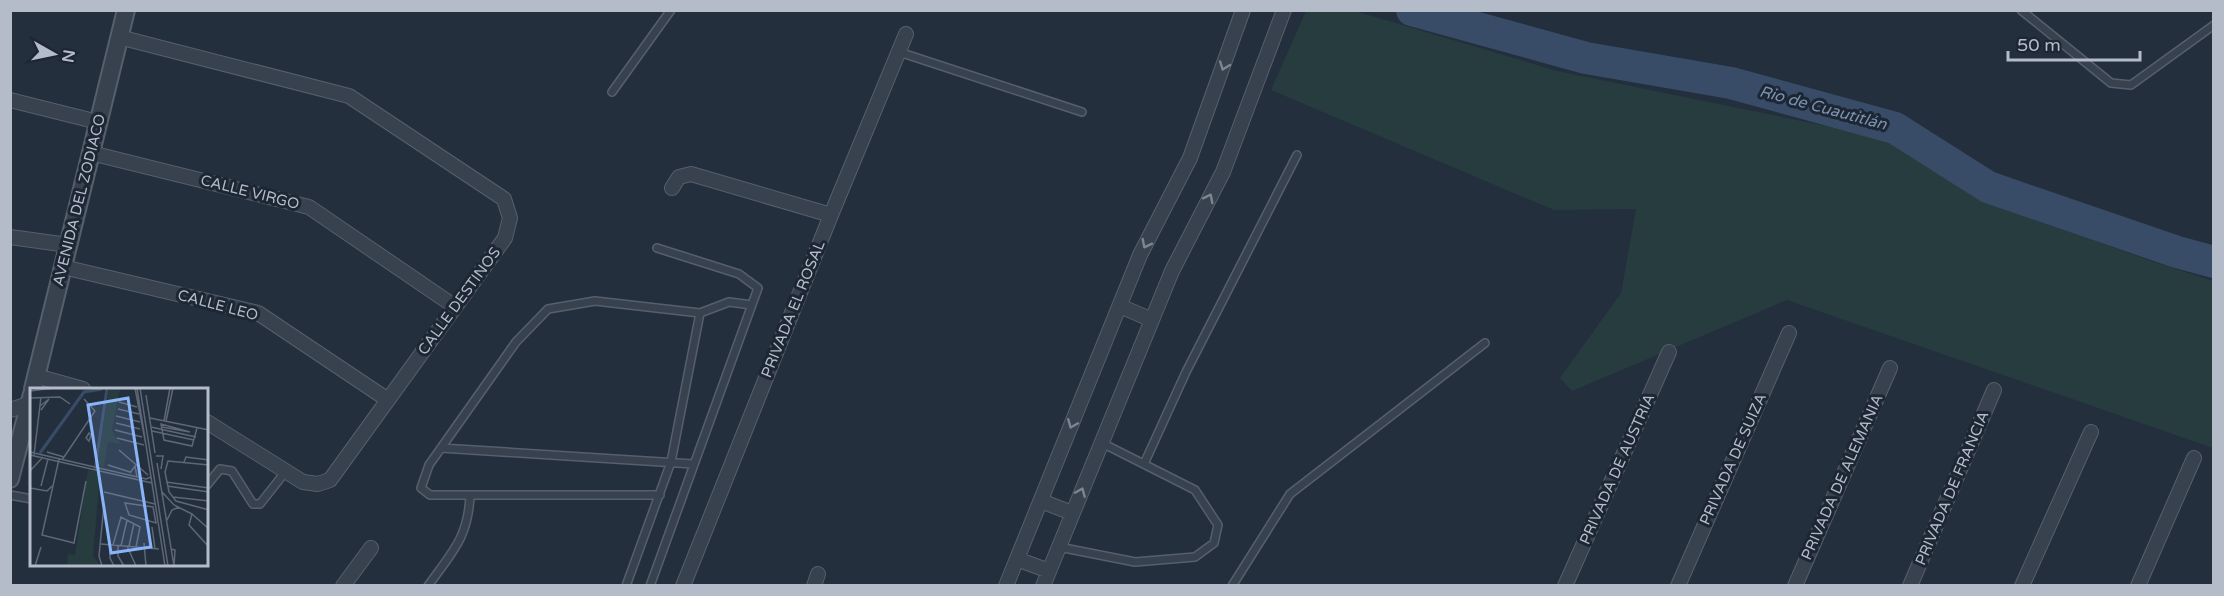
<svg xmlns="http://www.w3.org/2000/svg" width="2224" height="596" font-family="'Varela Round',sans-serif">
  <style>
    .green { fill: #263c3f }
    .lines { fill: none; stroke-linecap: round; stroke-linejoin: round }
    .river { stroke: #394c67; stroke-width: 32 }
    .service-casing { stroke: #565f6c; stroke-width: 10 }
    .minor-casing { stroke: #565f6c; stroke-width: 16 }
    .tertiary-casing { stroke: #565f6c; stroke-width: 20 }
    .service { stroke: #38414e; stroke-width: 7 }
    .minor { stroke: #38414e; stroke-width: 14 }
    .tertiary { stroke: #38414e; stroke-width: 16 }
    .oneway { stroke: #7c8592 }
    .labels { text-anchor: middle; dominant-baseline: central; stroke-width: 6; stroke-linejoin: round; paint-order: stroke }
    .street-label { font-size: 15px; fill: #b4bcc9; stroke: #1d2633 }
    .water-label { font-size: 16px; font-style: italic; fill: #7c92b1; stroke: #1d2633 }
    .inset-river { fill: none; stroke: #394c67; stroke-width: 3 }
    .inset-road { fill: none; stroke: #5e6776; stroke-width: 1.5 }
    .view { fill: #8ab4f8; fill-opacity: 0.15; stroke: #8ab4f8; stroke-width: 3 }
    .inset-edge { fill: none; stroke: #b4bcc9; stroke-width: 3 }
  </style>
  <rect width="100%" height="100%" fill="#242f3e"/>
  <path class="green" d="M1306,11h49l202,60 328,67 91,60 172,62 65,21v167l-426,-148 -215,91 -12,-13 61,-85 15,-84 -82,1 -283,-120z"/>
  <g class="lines">
    <path class="river" d="M1412,10l174,48 145,25 164,45 93,59 189,65 37,10"/>
    <defs>
      <path id="service" d="M2021,10l90,73 20,2 83,-60
        M899,52l183,60
        M612,92l59,-82
        M700,313l29,-11 23,3
        M441,448l252,16
        M1144,464l42,-92 111,-217
        M207,485l13,-16 12,2 21,33h7l26,-33
        M10,495l22,4
        M1059,547l76,15 60,-5 19,-14 4,-18 -23,-35 -93,-47
        M428,586c24,-34 40,-48 42,-90
        M626,586l45,-124 29,-149 -105,-12 -47,8 -32,33 -87,123 -8,23 9,7h230
        M650,586l108,-298 -19,-14 -82,-26
        M1232,586l58,-92 195,-151"/>
      <path id="minor" d="M119,37l230,59 155,103 6,19 -5,20 -175,242 -12,4 -15,-2 -96,-60
        M10,100l88,22
        M91,153l218,54 145,99
        M672,188l7,-11 12,-3 140,41
        M10,237l58,8
        M63,267l195,46 130,87
        M1120,306l32,14
        M36,376l47,13
        M10,410l19,-6
        M1041,501l31,12
        M1017,559l32,12
        M343,586l28,-38
        M683,586l148,-371 75,-181
        M814,586l4,-12
        M1006,586l134,-331 50,-97 53,-148
        M1043,586l129,-315 51,-99 61,-162
        M1565,586l104,-234
        M1678,586l111,-253
        M1795,586l95,-218
        M1910,586l84,-196
        M2022,586l69,-154
        M2138,586l56,-128"/>
      <path id="tertiary" d="M33,389l93,-379
        M10,479l22,-85"/>
    </defs>
    <use href="#service" class="service-casing"/>
    <use href="#minor" class="minor-casing"/>
    <use href="#tertiary" class="tertiary-casing"/>
    <use href="#service" class="service"/>
    <use href="#minor" class="minor"/>
    <use href="#tertiary" class="tertiary"/>
  </g>
  <defs><path id="oneway-chevron" d="M-2-3.5L2.5 0L-2 3.5" fill="none" stroke-width="1.6" stroke-linecap="round" stroke-linejoin="round" transform="scale(1.5)"/></defs>
  <g class="oneway">
    <use href="#oneway-chevron" transform="translate(1224 66) rotate(110)"/>
    <use href="#oneway-chevron" transform="translate(1209 198) rotate(-63)"/>
    <use href="#oneway-chevron" transform="translate(1146 244) rotate(117)"/>
    <use href="#oneway-chevron" transform="translate(1072 424) rotate(112)"/>
    <use href="#oneway-chevron" transform="translate(1081 492) rotate(-67)"/>
  </g>
  <g class="labels">
    <g class="street-label">
      <text transform="translate(250 192) rotate(14)">CALLE VIRGO</text>
      <text transform="translate(79 200) rotate(-76)">AVENIDA DEL ZODIACO</text>
      <text transform="translate(459 301) rotate(-54)">CALLE DESTINOS</text>
      <text transform="translate(218 305) rotate(15)">CALLE LEO</text>
      <text transform="translate(793 309) rotate(-68)">PRIVADA EL ROSAL</text>
      <text transform="translate(1733 459) rotate(-66)">PRIVADA DE SUIZA</text>
      <text transform="translate(1617 469) rotate(-66)">PRIVADA DE AUSTRIA</text>
      <text transform="translate(1842 477) rotate(-66)">PRIVADA DE ALEMANIA</text>
      <text transform="translate(1952 488) rotate(-67)">PRIVADA DE FRANCIA</text>
    </g>
    <g class="water-label">
      <text transform="translate(1823 108) rotate(15)">Rio de Cuautitlán</text>
    </g>
  </g>
  <g transform="translate(30 388)">
    <rect width="178" height="178" fill="#242f3e"/>
    <path d="M79,0h11l-8,43 9,13 -13,-2 -4,25 -7,-1zM58,82l12,2 -7,84 8,10h-34l1,-12 7,1z" fill="#263c3f"/>
    <path class="inset-river" d="M10,65l44,-61 18,-3M65,82l12,-82"/>
    <path class="inset-road" d="M105,0l11,57M107,0l28,178M110,0l28,178M0,3l24,-3M116,7l9,58M0,10l30,-1 10,7M89,14l18,5M10,18l9,-7 -8,11M88,21l21,5M86,28l24,6M120,30l59,12M134,33l6,-33M136,33l7,-33M86,35l24,6M121,39l45,10M132,39l28,5M85,42l27,7M122,43l42,9M160,44l-29,-8 3,16 28,6 5,-18M59,45l2,2 -2,6 -3,-3zM87,50l27,7M89,62l29,25M0,64l116,27 5,-2M24,66l-7,-2 17,5M0,67l122,28M4,67l7,-58M126,68h7l-2,13M29,71l-17,76 32,8 12,-62M32,72l33,-49 -11,-12M154,74l2,-5 23,3M127,75l17,103M78,77l22,7M179,77l-41,-4 -3,11 4,20 7,9 33,9M0,83l13,-14M100,85l5,-7 2,11M136,94l43,6M11,98l7,-27M137,98l42,6M0,100l17,3 5,-5M74,104l51,12M132,104l12,13 18,9 -3,11 20,22M143,109l36,4M95,115l28,4 3,16 -27,-8zM162,126l17,15M137,132l5,-10 7,-3M122,139l3,22M114,155l2,23M71,156l58,5M80,157v13l4,8M83,157l8,-28 19,10 -4,20M88,158v10l6,10M91,158l6,-26M97,158l9,20M99,158l5,-23M141,161l4,1 -1,16M5,178l6,-19M72,178l-3,-10 5,-51"/>
    <path class="view" d="M98,10l23,149 -40,6 -23,-148z"/>
    <rect width="178" height="178" class="inset-edge"/>
  </g>
  <rect width="2224" height="596" fill="none" stroke="#b4bcc9" stroke-width="24"/>
  <g transform="translate(54 54) rotate(99)" stroke="#1d2633" stroke-width="4.5" paint-order="stroke">
  <path d="M0-4.5L10 22L0 15L-10 22Z" fill="#b4bcc9"/>
  <text y="-9" font-size="16" font-weight="bold" text-anchor="middle" fill="#b4bcc9">N</text>
  </g>
  <path d="M2008 51v9h132v-9" fill="none" stroke="#b4bcc9" stroke-width="3"/>
  <text x="2017" y="51" font-size="18" fill="#b4bcc9" stroke="#1d2633" stroke-width="4.5" paint-order="stroke">50 m</text>
</svg>
